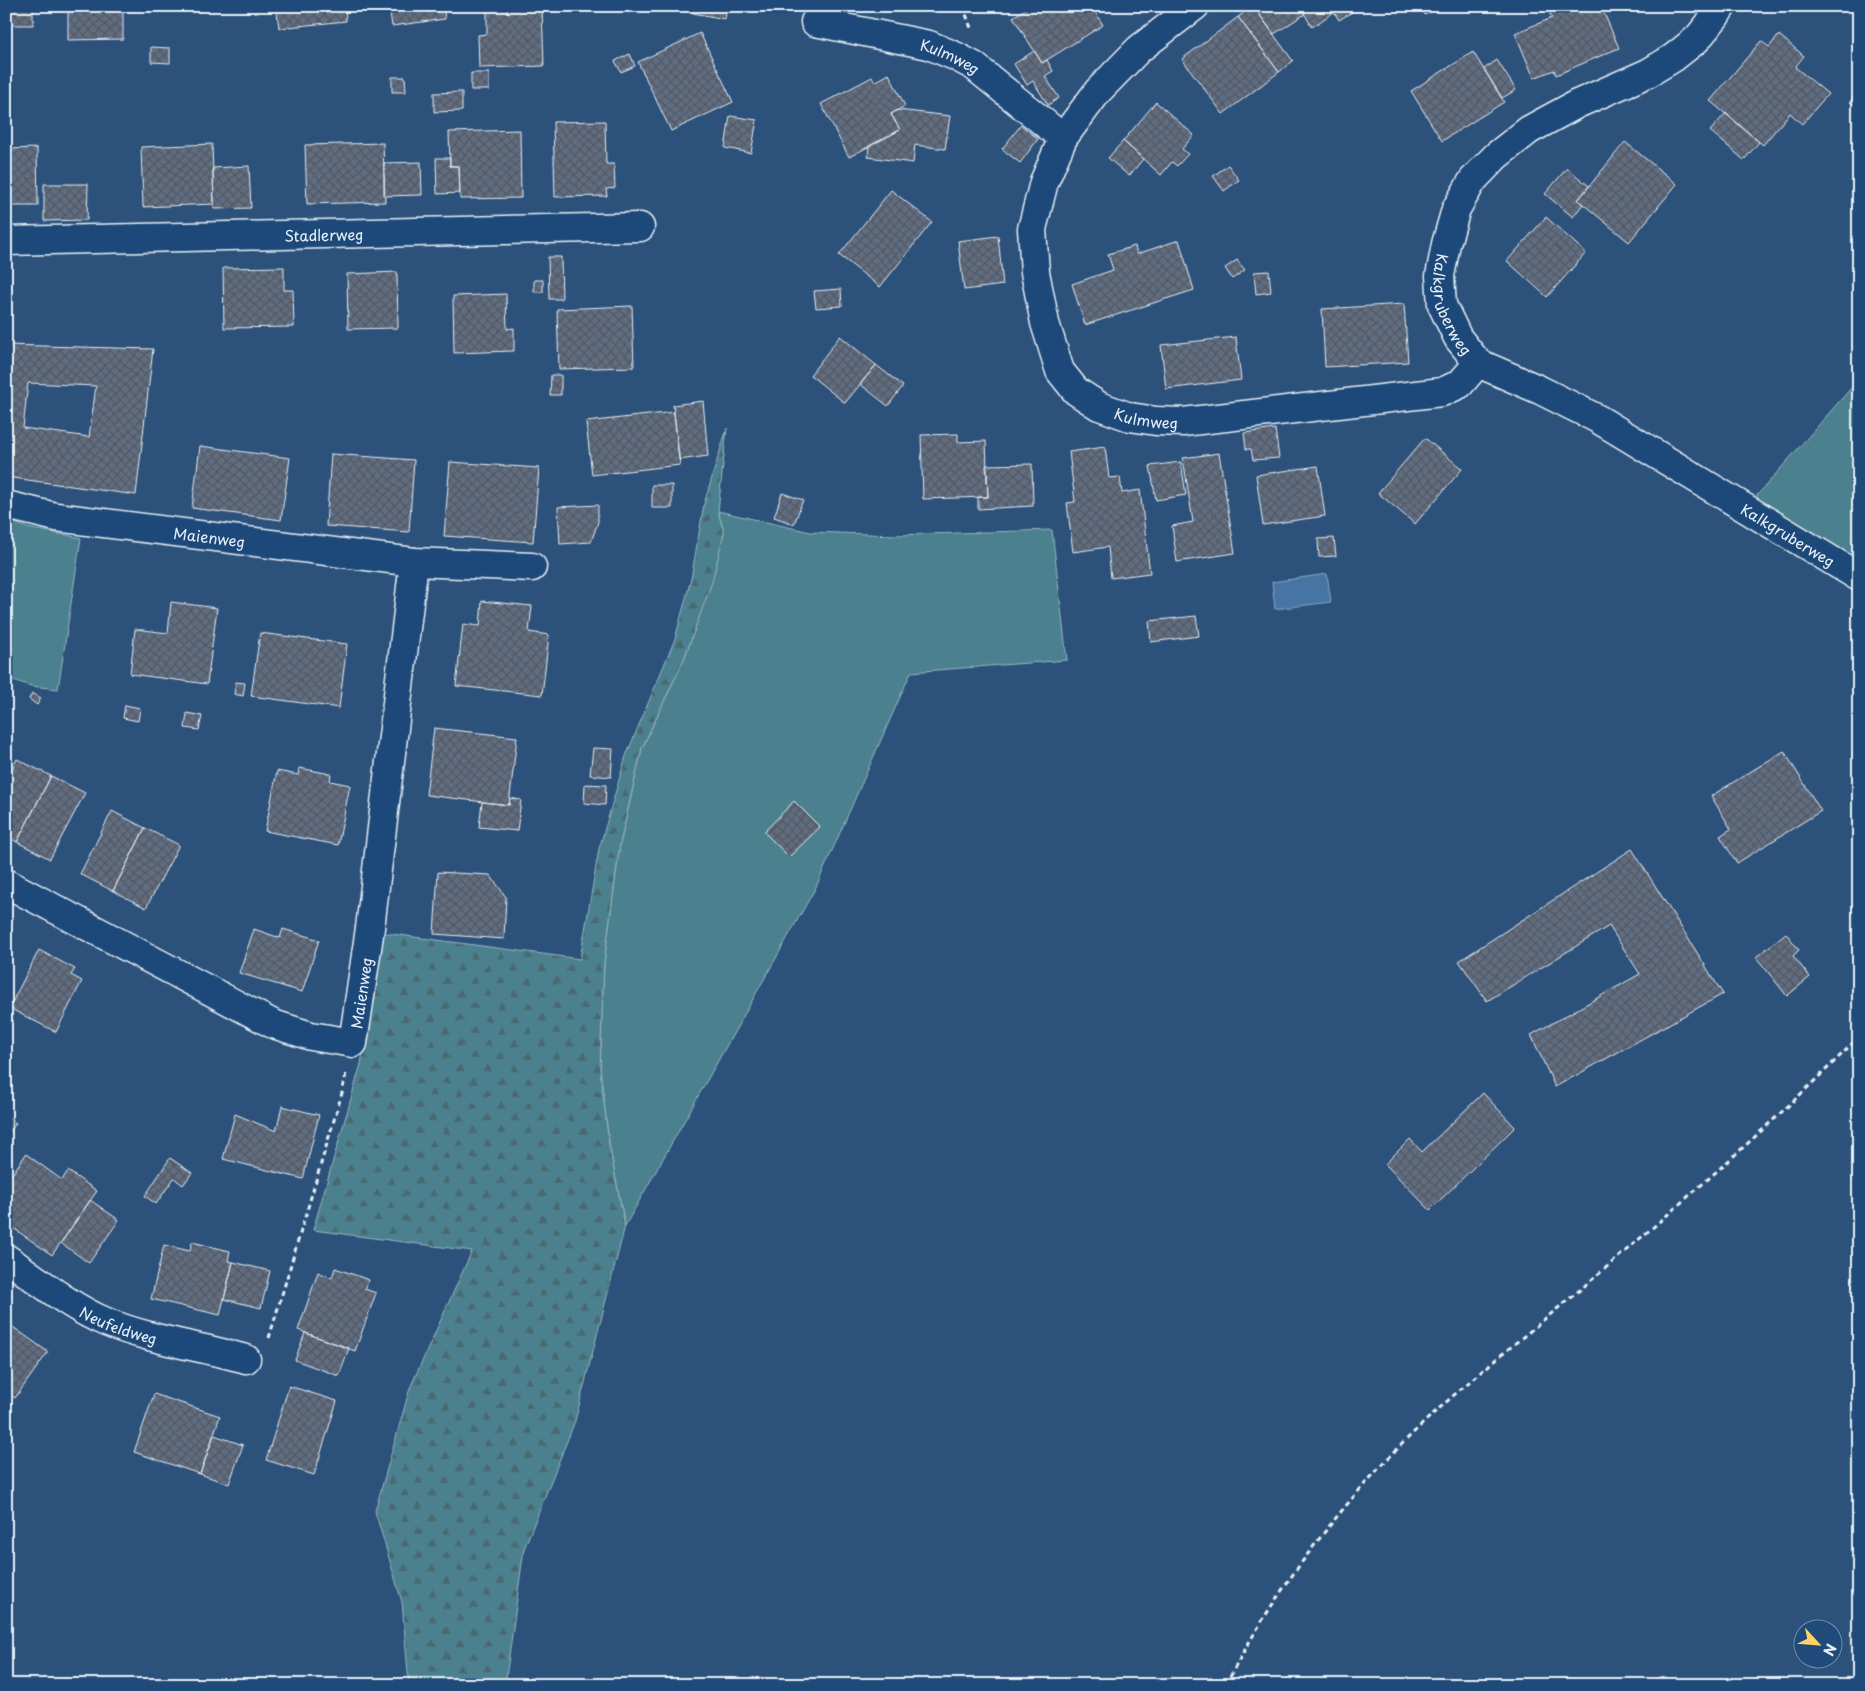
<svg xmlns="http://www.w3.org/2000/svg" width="1865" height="1691" font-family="'Playpen Sans',sans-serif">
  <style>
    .grass { fill: #4b808e; stroke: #9ab8c3 }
    .forest { fill: url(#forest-firs); stroke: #9ab8c3 }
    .water { fill: #4675a3; stroke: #87a7c5 }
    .building { fill: url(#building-cross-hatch); stroke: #e8f1f8; fill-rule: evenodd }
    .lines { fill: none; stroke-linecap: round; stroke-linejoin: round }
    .minor-casing { stroke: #e8f1f8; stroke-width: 31 }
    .path { stroke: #e8f1f8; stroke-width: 3; stroke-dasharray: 5 4; stroke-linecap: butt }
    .minor { stroke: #1f4a7a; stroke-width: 28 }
    .labels { text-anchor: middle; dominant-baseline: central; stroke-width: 4; stroke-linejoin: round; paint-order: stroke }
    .street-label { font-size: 15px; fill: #e8f1f8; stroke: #1f4a7a }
  </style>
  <defs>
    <pattern id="forest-firs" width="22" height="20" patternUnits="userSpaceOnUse" patternTransform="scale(1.25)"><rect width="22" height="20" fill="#4b808e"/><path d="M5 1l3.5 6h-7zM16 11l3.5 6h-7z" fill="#49676f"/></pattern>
    <pattern id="building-cross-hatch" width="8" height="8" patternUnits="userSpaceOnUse" patternTransform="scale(1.25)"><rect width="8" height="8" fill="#616d81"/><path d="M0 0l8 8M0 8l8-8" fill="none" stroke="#525963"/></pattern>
  </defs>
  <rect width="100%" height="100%" fill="#2c517b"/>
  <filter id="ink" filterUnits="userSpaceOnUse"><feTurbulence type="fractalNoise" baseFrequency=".02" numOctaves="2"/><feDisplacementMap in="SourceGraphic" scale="10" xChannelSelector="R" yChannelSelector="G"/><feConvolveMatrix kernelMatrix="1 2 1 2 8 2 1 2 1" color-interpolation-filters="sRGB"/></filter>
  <g filter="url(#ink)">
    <path class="grass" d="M1859,379v186l-106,-65z
      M718,511l92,21 86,3 156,-5 15,130 -156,12 -95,215 -191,339 -16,-82 -9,-75 4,-106 16,-119 22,-96 42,-89 40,-126z
      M6,520l22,8 53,10 -23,151 -27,-3 -25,-8z"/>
    <path class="forest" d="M727,428l-9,83 6,22 -12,49 -28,77 -42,89 -22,96 -16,119 -4,106 9,75 16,82 -50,195 -51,128 -19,136h-96l-7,-83 -27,-91 35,-123 62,-137 -159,-21 48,-166 23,-131 196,26 19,-110 27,-93 49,-117 16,-60 13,-75z"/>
    <path class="water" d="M1327,574l4,28 -56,7 -3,-27z"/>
    <path class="building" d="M6,6h27v19h-27z
      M68,6h55v33l-55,1z
      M276,6h69l1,15 -67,7z
      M389,6h54l2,13 -53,7z
      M694,6h33l-2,13 -32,-6z
      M1030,6h61l12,19 -61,38 -29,-46z
      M1253,6l40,55 -14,11 -41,-55z
      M1253,6h47l5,8 -31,20z
      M1300,6h62l-23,14 -5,-8 -22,15z
      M1420,6h17l1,1 -13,8z
      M1563,6h38l18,42 -63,27 -2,-5 -20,8 -19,-45 37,-15 -3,-6z
      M542,8l2,58 -65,2 -1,-33 9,-1v-24z
      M1238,17l41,55 -56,42 -41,-55z
      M700,33l33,69 -62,29 -33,-69z
      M1779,35l25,21 -9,11 33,27 -26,30 -12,-11 -27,32 -53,-44 51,-60 8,6z
      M151,47l19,1v15l-19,-1z
      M1034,51l8,12 5,-3 6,11 -8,5 14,22 -11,7 -15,-24 -6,4 -13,-21z
      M1473,52l31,50 -62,39 -31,-50z
      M630,54l5,12 -14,6 -6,-11z
      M1497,60l19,30 -14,8 -18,-29z
      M471,73h18v17h-18z
      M889,74l16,32 -14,8 9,16 -51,27 -28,-53 51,-27 3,5z
      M392,77h13l1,15h-14z
      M1858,89h1v18l-9,-5z
      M462,92v19l-28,1v-19z
      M1156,102l38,33 -12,14 6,5 -11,12 -5,-4 -11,13 -38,-34z
      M898,110l52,6 -5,33 -30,-4 -2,18 -45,-6 1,-11 31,-16 -9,-16z
      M1726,113l33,29 -15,18 -34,-29z
      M730,116l27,4 -6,33 -26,-5z
      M605,121l1,43h8l1,24 -9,1 1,7 -52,1 -2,-75z
      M1021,125l17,14 -18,24 -18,-14z
      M520,130l1,68 -61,1 -1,-33h-9l-1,-34z
      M1123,141l20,18 -14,17 -21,-18z
      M1625,142l52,42 -48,58 -51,-42z
      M383,143l2,59 -78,2 -2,-59z
      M212,144l2,60 -71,3 -2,-60z
      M37,148l1,58h-32v-57z
      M436,158h14v8h9l1,27 -23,1z
      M421,162l1,33 -38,1v-33z
      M1228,165l11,15 -15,11 -11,-15z
      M249,166l2,42 -37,1 -1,-41z
      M1567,168l22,18 -11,14 5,4 -10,13 -28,-23z
      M44,184h44l-1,36 -43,1z
      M891,190l41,32 -52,65 -41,-32z
      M1546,217l40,36 -39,44 -40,-36z
      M998,236l5,49 -39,5 -6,-49z
      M1179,240l15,50 -109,35 -13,-41 41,-14 -5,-16 27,-8 2,8z
      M548,257h13l1,42h-13z
      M1237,260l8,10 -13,9 -7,-11z
      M284,267v23h9l1,37 -70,1 -1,-60z
      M1269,271l2,21 -15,2 -2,-22z
      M397,272l1,56 -50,1 -1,-55z
      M534,280h9v12h-9z
      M841,289l1,17 -26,2 -2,-17z
      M506,294l1,35 7,-1v23l-60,2 -1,-57z
      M1404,304l4,58 -83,5 -3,-58z
      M632,306l2,61 -75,2 -2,-60z
      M840,336l36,29 -31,38 -35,-28z
      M1236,337l5,43 -75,9 -5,-44z
      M6,345l147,4 -17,146 -130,-18zM28,383l68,3 -7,51 -66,-9z
      M876,365l27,21 -15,20 -28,-22z
      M551,375h10v20h-11z
      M703,401l5,55 -29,4 -6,-55z
      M674,412l6,53 -88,10 -6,-53z
      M1275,429l4,29 -26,2 -2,-11h-5l-2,-16z
      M958,434v8l28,-1 2,56 -65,2 -2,-64z
      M1425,438l37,31 -47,55 -37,-31z
      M200,446l90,12 -9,62 -89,-12z
      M1105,447l4,31 11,-1 2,16 18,-3 10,83 -39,5 -3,-31 -35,5 -6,-49 8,-1 -6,-50z
      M1219,453l16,100 -58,9 -5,-36 21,-4 -10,-64z
      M331,454l83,6 -5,72 -83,-6z
      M450,462l89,6 -6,74 -89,-6z
      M1181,462l5,33 -30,5 -6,-34z
      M1032,464l1,42 -55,3v-12h10l-2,-32z
      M1318,466l7,50 -62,9 -7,-50z
      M652,485h20v23h-20z
      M782,493l21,7 -9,24 -20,-7z
      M598,505v17l-7,20 -31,2 -2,-37z
      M1334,538l2,18 -17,1 -1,-18z
      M482,601l50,5 -3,26 20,3 -7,60 -86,-9 7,-62 17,2z
      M171,602l46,6 -10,76 -77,-10 5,-45 33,4z
      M1196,616l3,20 -48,6 -2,-21z
      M260,633l87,11 -8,64 -88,-12z
      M236,682l9,1 -2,13 -9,-2z
      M32,693l9,5 -4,7 -8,-6z
      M125,705l15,3 -2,13 -15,-3z
      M187,713l15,3 -3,14 -14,-2z
      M434,728l83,9 -8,68 -83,-10z
      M593,748l20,1 -2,28 -21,-2z
      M1784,751l37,60 -84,52 -17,-27 11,-7 -20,-33z
      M17,759l34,17 -34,66 -11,-6v-55z
      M299,768l32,6 -1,7 20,4 -12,60 -73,-14 12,-60 21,4z
      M51,776l34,17 -35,66 -33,-17z
      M585,784l21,1 -1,20 -21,-2z
      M510,798l11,2 -4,31 -38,-4 3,-25 27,3z
      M794,801l26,26 -31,30 -25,-25z
      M112,811l33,17 -32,63 -33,-17z
      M145,828l34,17 -33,63 -33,-17z
      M1632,849l91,145 -168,93 -24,-52 109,-61 -31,-48 -122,75 -28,-40z
      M438,872l52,3 16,22 -2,42 -70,-5z
      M254,929l26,9 3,-9 36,11 -17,52 -63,-19z
      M1786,933l13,17 -6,6 17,21 -23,19 -31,-39z
      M39,950l36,19 -4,6 11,6 -26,51 -47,-24z
      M1483,1093l32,34 -85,83 -45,-46 25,-25 12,13z
      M282,1106l37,9 -16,64 -80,-20 12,-45 41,17z
      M6,1116l10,7 -10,15z
      M26,1154l36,26 6,-9 29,20 -45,64 -46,-32v-40z
      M170,1158l22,15 -9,12 -9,-7 -18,26 -11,-8z
      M90,1200l29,20 -30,43 -28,-20z
      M192,1242l38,9 -2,10 5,1 -13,53 -69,-16 13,-54 26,6z
      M233,1262l37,9 -9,37 -37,-9z
      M335,1268l34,12 -4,9 11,4 -21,58 -57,-21 20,-58 14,6z
      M6,1322l42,30 -33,46 -9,-6z
      M305,1333l44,15 -10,28 -44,-16z
      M289,1386l48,15 -23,74 -48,-15z
      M154,1394l66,22 -20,58 -66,-22z
      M214,1435l29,10 -14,39 -29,-10z"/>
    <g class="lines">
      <defs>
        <g id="minor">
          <path id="s1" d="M1195,6l-56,43 -41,42 -35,47 -19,44 -12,47 3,43 10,51 15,48 16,20 23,15 31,11 26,4 27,1 259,-30 18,-8 18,-21"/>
          <path id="s2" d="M1722,6l-7,11 -18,22 -24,19 -25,15 -71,31 -48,26 -33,26 -23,24 -17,29 -10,35 -6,32 2,29 16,33 20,25 62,27 58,29 261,158"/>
          <path id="s3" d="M815,22l114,23 26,11 19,10 89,72"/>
          <path id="s4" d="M6,241l634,-14"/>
          <path id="s5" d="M6,505l50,12 358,45 118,5"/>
          <path id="s6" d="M6,883l267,141 38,12 42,7 17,-115 44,-366"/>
          <path id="s7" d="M6,1258c32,22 64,49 100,64 41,17 96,25 140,37"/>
        </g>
      </defs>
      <use href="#minor" class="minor-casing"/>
      <path class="path" d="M963,6l8,22
        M269,1338l73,-245 4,-20
        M1226,1685c49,-98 128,-198 208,-272 47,-43 98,-83 147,-124 95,-81 190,-163 278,-252"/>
      <use href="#minor" class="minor"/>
    </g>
  </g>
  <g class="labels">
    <g class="street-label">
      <text stroke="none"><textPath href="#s3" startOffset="140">Kulmweg</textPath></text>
      <text stroke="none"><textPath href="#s4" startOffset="318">Stadlerweg</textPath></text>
      <text stroke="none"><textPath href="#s2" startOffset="442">Kalkgruberweg</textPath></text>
      <text stroke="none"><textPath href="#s1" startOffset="532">Kulmweg</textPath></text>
      <text stroke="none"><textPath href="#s2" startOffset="864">Kalkgruberweg</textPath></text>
      <text stroke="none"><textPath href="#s5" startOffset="206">Maienweg</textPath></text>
      <text stroke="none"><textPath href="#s6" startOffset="435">Maienweg</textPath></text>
      <text stroke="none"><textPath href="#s7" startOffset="132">Neufeldweg</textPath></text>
    </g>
  </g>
  <rect width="1865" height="1691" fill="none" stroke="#1f4a7a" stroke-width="25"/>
  <rect x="12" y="12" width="1840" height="1666" fill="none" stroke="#e8f1f8" stroke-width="2" filter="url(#ink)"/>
  <g transform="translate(1818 1644) rotate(116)"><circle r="24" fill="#1f4a7a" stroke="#6f8dac"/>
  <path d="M0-4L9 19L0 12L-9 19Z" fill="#ffd166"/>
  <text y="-8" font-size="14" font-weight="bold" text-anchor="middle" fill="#e8f1f8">N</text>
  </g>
</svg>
